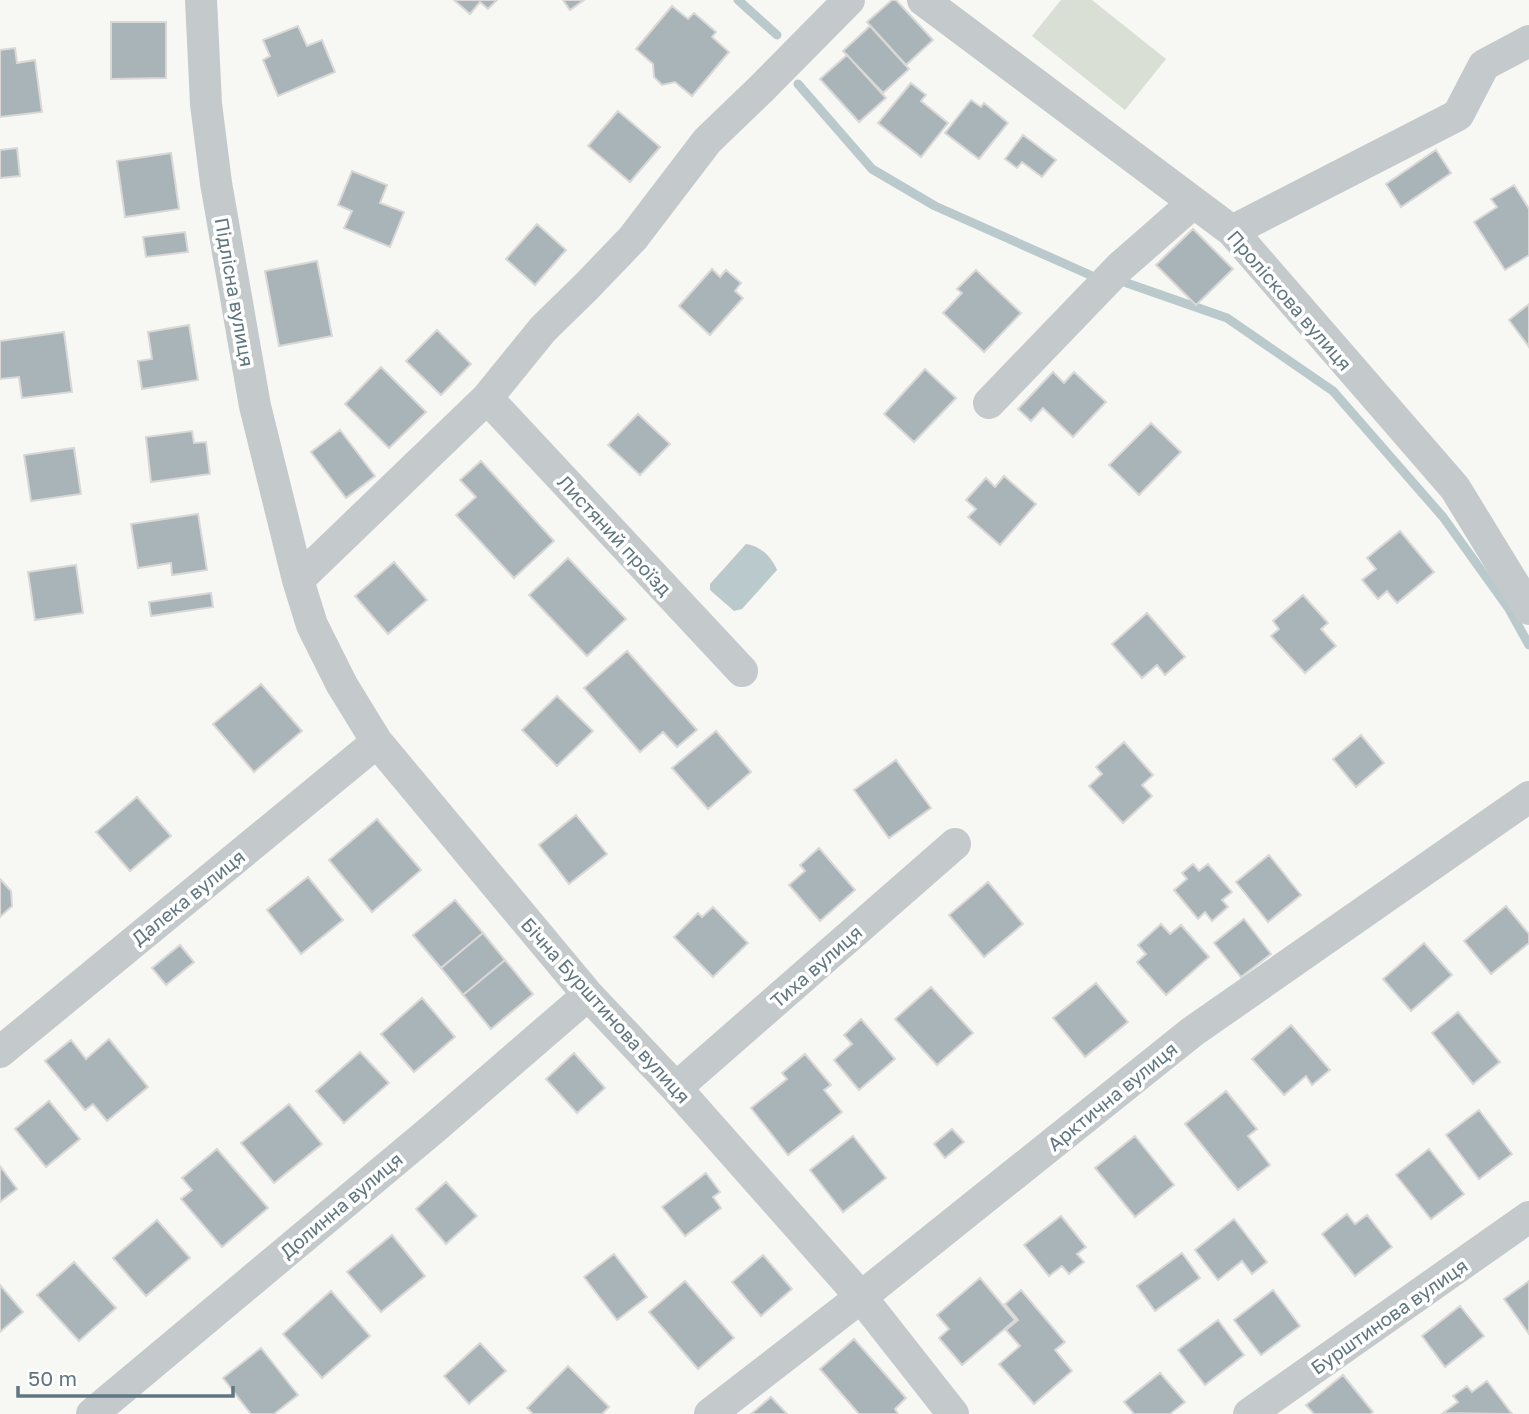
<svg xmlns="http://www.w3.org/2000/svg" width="1529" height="1414" font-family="'Golos Text',sans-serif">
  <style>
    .green { fill: #d9dfd4 }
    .water { fill: #bac9cb }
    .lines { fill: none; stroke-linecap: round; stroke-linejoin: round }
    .stream { stroke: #bac9cb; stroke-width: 9 }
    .building { fill: #a8b4b8; stroke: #d9d8d6; stroke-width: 2 }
    .minor { stroke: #c4c9cc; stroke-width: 32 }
    .labels { text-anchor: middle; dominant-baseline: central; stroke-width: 7; stroke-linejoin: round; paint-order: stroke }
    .street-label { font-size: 19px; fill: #607781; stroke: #fff }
  </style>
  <rect width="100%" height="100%" fill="#f7f7f4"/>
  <path class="green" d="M1061,0h31l74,59 -41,51 -93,-74z"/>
  <path class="water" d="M746,544c14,2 25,12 31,26l-35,39 -8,2 -24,-21v-6z"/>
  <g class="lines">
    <path class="stream" d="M738,0l39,35
      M798,84l74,85 63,37 155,69
      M1124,282l103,36 106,73 110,126 66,92 20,36"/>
  </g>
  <path class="building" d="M454,0h43l-9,9 -8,-7 -10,12z
    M563,0h21l-14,10z
    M892,0h4l37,40 -27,25 -39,-43z
    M672,6l16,13 6,-6 22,19 -4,5 17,15 -37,44 -17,-14 -13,3 -8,-8 -1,-13 -17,-15z
    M111,22h55v56l-55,1z
    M298,26l9,20 15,-6 13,32 -57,24 -15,-36 7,-4 -7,-16z
    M870,26l39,43 -26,24 -40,-42z
    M15,48l2,15 18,-3 7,52 -42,5v-67z
    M847,55l39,43 -27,24 -39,-43z
    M911,83l15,12 -5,6 27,22 -27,34 -43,-34z
    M971,100l10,7 3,-4 24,20 -29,36 -34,-26z
    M618,111l42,36 -30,35 -42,-36z
    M1023,135l33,25 -14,17 -20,-15 -5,6 -12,-9z
    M17,148l3,28 -20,2v-28z
    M1436,150l15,23 -50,34 -15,-23z
    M171,153l8,56 -54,8 -8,-56z
    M352,171l35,14 -7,18 24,9 -14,35 -46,-19 8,-17 -14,-6z
    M1514,185l15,24v46l-24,15 -31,-48 23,-15 -6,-8z
    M537,224l29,26 -31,35 -29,-26z
    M1193,229l40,40 -37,36 -40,-40z
    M185,232l3,20 -42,5 -3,-20z
    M317,261l15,75 -53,10 -14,-75z
    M712,269l8,8 6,-7 15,13 -6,8 8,7 -33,37 -31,-29z
    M976,270l45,43 -37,39 -41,-39 19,-20 -5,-4z
    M1529,304v43l-20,-27z
    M189,325l9,55 -56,9 -4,-28 14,-2 -4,-27z
    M437,330l34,34 -30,31 -35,-34z
    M64,332l8,60 -50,6 -3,-21 -19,2v-38z
    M381,367l45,45 -37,36 -44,-44z
    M925,369l31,29 -42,44 -30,-28z
    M1053,372l11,11 10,-11 32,30 -33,35 -30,-29 -12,13 -13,-12z
    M638,414l32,30 -30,31 -32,-30z
    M1151,423l30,29 -42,43 -30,-30z
    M340,430l35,46 -29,22 -35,-46z
    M192,431l2,12 12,-1 4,32 -59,8 -5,-45z
    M74,448l7,46 -50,7 -7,-46z
    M481,461l73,80 -40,37 -58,-63 20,-18 -16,-17z
    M1004,476l32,28 -36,41 -32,-28 8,-8 -10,-9 20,-22 9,9z
    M198,514l9,56 -35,5 -1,-12 -33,5 -7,-44z
    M1400,531l34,41 -37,31 -10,-12 -9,8 -16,-19 14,-11 -9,-11z
    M568,558l58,61 -39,37 -58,-61z
    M394,562l33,38 -39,34 -33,-38z
    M76,565l7,48 -48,7 -7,-48z
    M211,593l2,14 -62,9 -2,-14z
    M1303,595l25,28 -7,6 15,17 -31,27 -34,-37 8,-7 -6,-8z
    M1147,613l38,44 -20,18 -8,-10 -15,13 -30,-34z
    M627,651l70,79 -20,17 -14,-15 -23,20 -56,-64z
    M261,684l41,47 -48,41 -41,-48z
    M557,696l36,35 -36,35 -35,-36z
    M716,731l35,41 -43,37 -36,-41z
    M1361,735l23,28 -28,24 -23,-28z
    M1124,742l29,33 -11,10 10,11 -29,27 -34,-37 13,-12 -6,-7z
    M896,760l35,48 -42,30 -35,-48z
    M137,797l34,39 -41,35 -34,-39z
    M576,815l31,39 -38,30 -30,-39z
    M377,819l44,51 -49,42 -43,-52z
    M819,848l36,42 -35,31 -31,-36 16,-14 -5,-6z
    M1269,855l32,40 -33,27 -32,-40z
    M1193,864l6,7 9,-7 24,28 -10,8 6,7 -16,14 -7,-9 -7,7 -24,-29 13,-11 -5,-6z
    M308,877l35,43 -42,34 -34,-44z
    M0,879l11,12 1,15 -12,11z
    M988,882l35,42 -39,33 -35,-42z
    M455,900l28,33 -42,35 -28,-33z
    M1506,906l23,28v9l-38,31 -27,-33z
    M713,907l35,36 -35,34 -39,-40 24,-24 4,4z
    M1244,919l27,35 -30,23 -27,-34z
    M1161,924l9,10 11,-9 28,32 -43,38 -29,-33 9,-8 -8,-9z
    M483,933l22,27 -42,35 -22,-27z
    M1424,943l28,32 -41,36 -28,-32z
    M180,945l14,17 -28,23 -14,-17z
    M505,960l28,34 -42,35 -28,-34z
    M1096,983l32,39 -43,35 -32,-39z
    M931,987l42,46 -36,32 -42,-46z
    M422,998l33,39 -41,35 -33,-38z
    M1458,1012l42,50 -27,22 -41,-51z
    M861,1019l34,40 -36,31 -25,-30 18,-16 -8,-9z
    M1291,1025l39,45 -18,15 -6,-9 -22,19 -32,-36z
    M109,1039l39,48 -41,34 -14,-17 -8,6 -40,-49 26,-21 15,19z
    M360,1052l29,31 -45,40 -28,-32z
    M574,1053l31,35 -28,25 -31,-34z
    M805,1054l26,31 -7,5 18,22 -54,43 -37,-47 36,-29 -5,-6z
    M1226,1091l31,38 -9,7 22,29 -32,25 -53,-66z
    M49,1101l31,38 -34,28 -31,-38z
    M289,1104l33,40 -48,39 -33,-40z
    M1479,1110l33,44 -33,25 -33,-44z
    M952,1129l12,13 -19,16 -11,-14z
    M853,1136l33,42 -43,34 -33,-42z
    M1135,1136l39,49 -39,32 -40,-49z
    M217,1149l51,59 -46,39 -41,-48 11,-9 -10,-12z
    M1429,1149l35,45 -33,25 -35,-44z
    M0,1166l17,23 -17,13z
    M706,1173l14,19 -7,5 8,11 -36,28 -23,-29z
    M446,1182l31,34 -31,28 -30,-35z
    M1347,1214l8,10 12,-9 25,32 -37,29 -33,-42z
    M1061,1216l25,31 -9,7 7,8 -15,12 -7,-8 -13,10 -25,-31z
    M1234,1219l33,43 -15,12 -10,-13 -24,19 -23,-30z
    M157,1220l33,38 -44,38 -33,-38z
    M392,1235l33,41 -44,36 -34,-40z
    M1182,1253l18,25 -45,33 -18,-25z
    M614,1254l33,43 -30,23 -33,-43z
    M763,1255l29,34 -31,27 -29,-34z
    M74,1262l42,46 -37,33 -42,-46z
    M980,1278l35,42 -53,45 -23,-27 10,-9 -12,-14z
    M685,1281l49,57 -36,31 -49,-57z
    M1529,1281v53l-25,-35z
    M0,1285l23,27 -23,20z
    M1021,1290l44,52 -10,8 17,21 -38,33 -35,-40 21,-18 -14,-16 12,-10 -13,-16z
    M1273,1290l27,36 -39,29 -27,-35z
    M331,1291l39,45 -48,42 -39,-44z
    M1460,1306l24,30 -39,31 -23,-31z
    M1218,1320l26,35 -39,30 -27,-35z
    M854,1339l52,59 -11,11 3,5h-39l-39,-45z
    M480,1343l26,28 -37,33 -25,-28z
    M261,1348l37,47 -24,19h-23l-28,-36z
    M568,1366l41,41 -7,7h-69l-6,-6z
    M1160,1373l25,29 -15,12h-36l-10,-12z
    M1343,1375l30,37 -3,2h-56l-8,-9z
    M1487,1381l25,33 -69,-1 15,-11 -5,-6 14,-10 5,6z
    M771,1397l16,17h-36z"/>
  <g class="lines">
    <path class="minor" d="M201,0l5,104 10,79 39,223 43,174 14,45 30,60 35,57 211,253 88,93 185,209 92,117
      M923,0l309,231 223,257 74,121
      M1232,231l226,-116 26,-50 45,-24
      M487,398l255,273
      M989,403l131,-136 73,-64
      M298,580l189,-182 56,-69 44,-43 46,-48 74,-97 54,-52 88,-89
      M0,1052l377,-310
      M676,1088l279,-244
      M92,1414l341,-285 155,-134
      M710,1414l151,-117 331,-265 337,-235
      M1249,1414l280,-197"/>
  </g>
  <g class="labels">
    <g class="street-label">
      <text transform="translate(235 292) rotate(80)">Підлісна вулиця</text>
      <text transform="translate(1290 300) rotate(49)">Проліскова вулиця</text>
      <text transform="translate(615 535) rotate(47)">Листяний проїзд</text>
      <text transform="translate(188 897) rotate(-39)">Далека вулиця</text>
      <text transform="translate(816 966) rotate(-41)">Тиха вулиця</text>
      <text transform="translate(606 1010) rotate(48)">Бічна Бурштинова вулиця</text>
      <text transform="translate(1112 1096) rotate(-39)">Арктична вулиця</text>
      <text transform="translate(341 1205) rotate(-40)">Долинна вулиця</text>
      <text transform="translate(1389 1316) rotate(-35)">Бурштинова вулиця</text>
    </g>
  </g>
  <path d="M18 1386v10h215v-10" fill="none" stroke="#607781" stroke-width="3.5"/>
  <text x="28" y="1386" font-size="21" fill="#607781" stroke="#ffffff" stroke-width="5" paint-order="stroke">50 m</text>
</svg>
